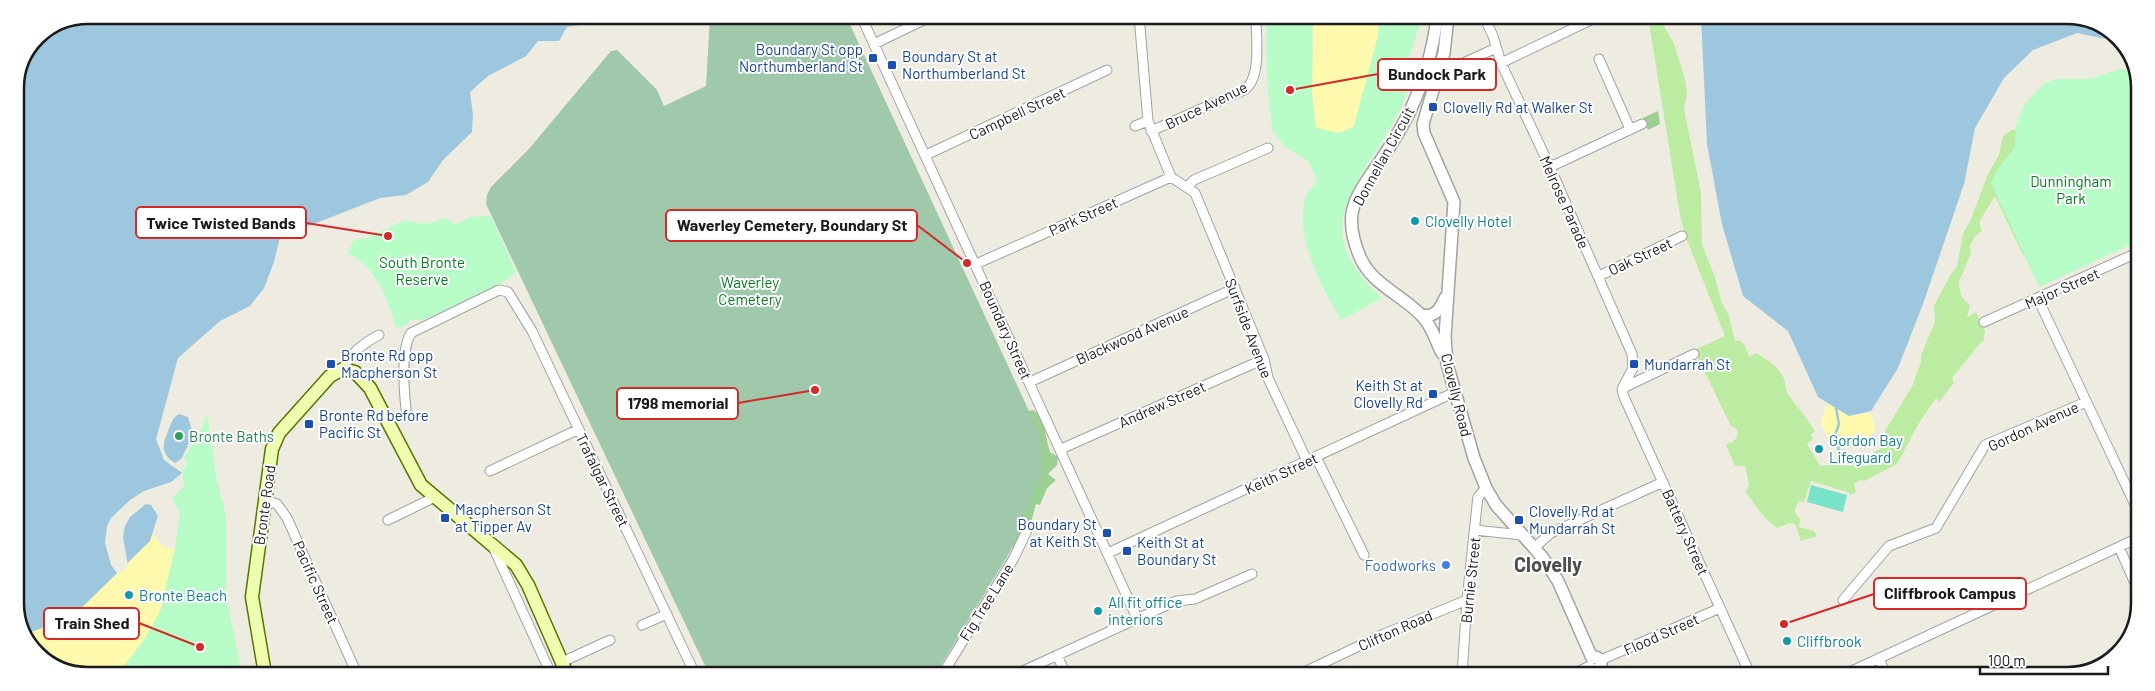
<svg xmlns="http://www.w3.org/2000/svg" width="2155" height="691" font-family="Barlow,sans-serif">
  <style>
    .grass { fill: #bceca1 }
    .forest { fill: #9cd092 }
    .sand { fill: #fff9ad }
    .cemetery { fill: #a0c8ab }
    .park { fill: #b8fdc7 }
    .pitch { fill: #78e3c8 }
    .water { fill: #9dc7df }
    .pier { fill: #eeebe0 }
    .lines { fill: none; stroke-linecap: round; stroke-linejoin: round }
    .stream { stroke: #9dc7df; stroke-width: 2.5 }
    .minor-casing { stroke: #a2a2a2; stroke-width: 11 }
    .tertiary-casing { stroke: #a2a2a2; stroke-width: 14 }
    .secondary-casing { stroke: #597500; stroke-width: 15 }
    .minor { stroke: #fff; stroke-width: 9 }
    .tertiary { stroke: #fff; stroke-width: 11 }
    .secondary { stroke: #effdae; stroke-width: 12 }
    .transit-dot { fill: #1a4fb4; stroke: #fff; stroke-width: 2 }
    .culture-dot { fill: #0f9aa8; stroke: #fff; stroke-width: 2 }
    .leisure-dot { fill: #2e9e5b; stroke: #fff; stroke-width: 2 }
    .shop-dot { fill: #3f7fe0; stroke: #fff; stroke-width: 2 }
    .labels { text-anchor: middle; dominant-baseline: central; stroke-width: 4; stroke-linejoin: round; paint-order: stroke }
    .transit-label { font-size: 15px; fill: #164399; stroke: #fff; text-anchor: start }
    .street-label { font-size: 15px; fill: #1b1b1b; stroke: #fff }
    .park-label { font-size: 15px; fill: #047f1f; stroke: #fff }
    .culture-label { font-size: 15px; fill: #0d838f; stroke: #fff; text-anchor: start }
    .leisure-label { font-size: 15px; fill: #27864d; stroke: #fff; text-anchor: start }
    .shop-label { font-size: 15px; fill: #366cbe; stroke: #fff; text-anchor: end }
    .district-label { font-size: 20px; font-weight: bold; fill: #4e4e4e; stroke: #fff }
    .rim { fill: none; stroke: #1b1b1b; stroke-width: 2.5 }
    .leader { fill: none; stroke: #d62828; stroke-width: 2 }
    .callout-dot { fill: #d62828; stroke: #fff; stroke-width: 2 }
    .callout { fill: #fff; stroke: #d62828; stroke-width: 2 }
    .callout-label { font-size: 16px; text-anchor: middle; font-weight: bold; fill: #1b1b1b }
  </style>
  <rect width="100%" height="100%" fill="#eeebe0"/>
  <path class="grass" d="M1648,17h11l15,27 11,35 2,14 -3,16 17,84 1,52 13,32 6,24 8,15 6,25h6l4,5 4,11 7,-4c11,7 23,13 28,26 2,6 1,10 4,15 9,14 20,24 27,38l-4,2 2,5 -6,5 13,22 10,-1 38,1 2,-11 11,-7 4,-17 28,-46 3,-11 5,-11v-8l14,-33 -1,-16 17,-32 6,-7 6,-33 8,-15 17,-45 11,-19 4,-19 10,-7 6,3 12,118 -8,5 -28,-59 -16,26 3,9 -6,4 -6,11 1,7 -12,29 2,14 9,10 -3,11 9,-5 9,19 -2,12 -2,-1 -29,36 2,5c-6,6 -9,12 -15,19l-3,-4 -17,25 -22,41 -33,17 -3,-1 -7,3 2,9 -6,3 -2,-3 -37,-11 -7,21 -5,-1 -5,10 6,8 -1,8 15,4 3,5 -16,5 -6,-17 -6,-1 -12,5c-14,-10 -21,-22 -31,-36l3,-8 -4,-18h-10l-9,-21 2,-2 5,-1c6,-6 7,-13 -2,-16l-37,-76 31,-14 -40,-101 -5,-20z"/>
  <path class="forest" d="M1658,111l2,13 -12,6 -5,-12z
    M1033,410c12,6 13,30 17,42l8,5 -1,8 -9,9 8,6 -9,8 -7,17 -4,-1 -8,29 -14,16 -2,-2 16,-136z"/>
  <path class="sand" d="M1313,17h66l-1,19 -24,90 -14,7 -24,-4 -4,-34z
    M1828,404l20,12 23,-3 5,17c-19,18 -23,16 -47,9 -10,-16 -10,-18 -1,-35z
    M153,532c4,10 8,14 18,17l4,-2c-4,20 -8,42 -14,61 -8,24 -26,47 -42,65h-50l-39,-25 -5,-14 46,-16 79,-77z"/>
  <path class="cemetery" d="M710,16h136l195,421 1,36 -32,79 -75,123 -226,-1 -223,-470 1,-9 4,-8 37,-37 83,-99 6,-1 40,40 7,16 42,-20z"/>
  <path class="park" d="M1266,17h47l-1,78 4,33c17,2 21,10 38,-2l24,-90 1,-19h43l-16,51 9,3c-6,14 -10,29 -17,43 -37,71 -96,112 -16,184l-41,22c-19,-32 -48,-85 -35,-123 2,-6 8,-12 11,-16l-8,-19 -25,-16 -12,-16 -5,-52z
    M2123,68l17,15 -1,158 -100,46 -48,-104 5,-11 19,-25 1,-22 8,-20 21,-22 13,-4h31z
    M490,215l26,57 -15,12 -80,37 -9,-2 -7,7 -9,2c-8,-30 -20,-61 -49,-75l7,-13c17,-1 34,-13 51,-20 16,5 23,5 38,-2l13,6 15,-7z
    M207,413l10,68 9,35v80l16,78 -123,-1 26,-35 16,-29 14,-62 5,-34 -8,-15 12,-12 -2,-13 5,-11 -3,-5 16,-24z"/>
  <path class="pitch" d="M1811,485l36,10 -4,17 -36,-10z"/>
  <path class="water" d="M88,15l510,1 -6,7 -25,4 -8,14h-21l-12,15 -38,20 -18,16 3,23 -1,17 -29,28 -15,22 -22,13 -26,3 -69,27 -30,8 -7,29 -10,26 -14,18 -30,15 -42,37 -22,81 8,21 18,13 -24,43 -8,25 -79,77 -46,16 -10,-26v-520l22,-52z
    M1701,17l385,1 39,25 -48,-10 -44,17 -29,28 -29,50 -11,56 -41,120 -25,64 -27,43 -22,5 -31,-19 -30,-66 -45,-35 -21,-72 -15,-80z
    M179,414l9,3 5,17 -11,24 -7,5c-14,-9 -13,-18 -7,-32 3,-7 4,-13 11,-17z"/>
  <path class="pier" d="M182,473l1,3 -23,41 -6,19 -1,-4 5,-16 -7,-11 -5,-1 -16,13 -5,9 -2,11 5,29 -8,7h-3l-6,-8 -6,-22 2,-17 4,-8 19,-18 14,-9 27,-9z"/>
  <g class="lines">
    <path class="stream" d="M1836,408l3,16 -4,11 3,1 1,26"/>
    <defs>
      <path id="minor" d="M861,16l276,602
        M1139,16l9,105 23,56
        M1484,17l9,19 8,27 49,104 82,187 1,14 -11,21
        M874,44l58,-28
        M1599,59l31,70
        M1501,63l96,-46
        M1439,69l7,2 50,-23
        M1135,126l13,-5
        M1151,131l93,-41c18,-11 12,-54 12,-73
        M926,155l181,-85
        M1550,167l92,-43
        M1187,187l7,-7 74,-32
        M976,264l195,-87 24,16 69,166 4,19 39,83
        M1599,276l83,-40
        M2038,299l100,212
        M1984,322l155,-70
        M343,369c9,-17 19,-25 36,-34
        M1030,382l205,-94
        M1623,388l71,-34
        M1622,389l2,8 127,279
        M406,409c-2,-19 -5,-60 5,-76l88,-43 9,2 24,39 163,343
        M1061,449l203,-90
        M1316,457l48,98
        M490,471l89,-42
        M265,500l12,4 10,14 70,156
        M388,520l47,-23
        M1475,530l47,5
        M2119,547l19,43
        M1534,548l17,-15 112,-51
        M494,549l57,125
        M1108,553l347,-161
        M1843,600l46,-54 47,-18 49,-83 101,-43
        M642,625l25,-11
        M1057,655l9,20
        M1879,658l7,18
        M1601,660l119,-52
        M562,662l48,-22
        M942,675l72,-117 14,-30
        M1014,675l162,-74 19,-2 57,-25
        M1298,675l86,-41 83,-34
        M1462,675l5,-75 10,-95 1,-8 8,-9
        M1570,675l20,-9
        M1841,676l297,-138"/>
      <path id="tertiary" d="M1437,17c-4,33 -13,64 -27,94 -8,16 -17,31 -27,46 -11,17 -27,35 -31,56 -2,15 2,30 8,44 12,28 43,38 63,60 10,11 12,23 19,36
        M1448,17l-4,36 -21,71 1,9 30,69 -9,135 2,27 27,94 12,30 10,17 47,53 15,23 34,77
        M1421,315c13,3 19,-5 24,-17
        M1592,658l4,-1 5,3v6l-3,3"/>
      <path id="secondary" d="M265,674l-13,-77 20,-148 7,-16 51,-57 13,-7 12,3 15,16 51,97 95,80 12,20 39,89"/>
    </defs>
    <use href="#minor" class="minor-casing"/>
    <use href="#tertiary" class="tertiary-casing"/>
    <use href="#secondary" class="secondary-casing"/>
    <use href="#minor" class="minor"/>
    <use href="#tertiary" class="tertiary"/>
    <use href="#secondary" class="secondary"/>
  </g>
  <g class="transit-dot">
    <rect x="868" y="53" width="10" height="10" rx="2.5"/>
    <rect x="887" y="60" width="10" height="10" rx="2.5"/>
    <rect x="1428" y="102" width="10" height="10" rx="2.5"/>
    <rect x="326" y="359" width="10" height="10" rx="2.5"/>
    <rect x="1629" y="359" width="10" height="10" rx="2.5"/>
    <rect x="1428" y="389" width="10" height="10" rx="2.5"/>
    <rect x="304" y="419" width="10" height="10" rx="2.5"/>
    <rect x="440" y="513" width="10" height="10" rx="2.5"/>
    <rect x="1514" y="515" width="10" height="10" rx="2.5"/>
    <rect x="1102" y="528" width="10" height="10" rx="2.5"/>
    <rect x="1122" y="546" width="10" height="10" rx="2.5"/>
  </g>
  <g class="culture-dot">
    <circle cx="1415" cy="221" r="5"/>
    <circle cx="1819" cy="449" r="5"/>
    <circle cx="129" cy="595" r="5"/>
    <circle cx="1098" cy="611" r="5"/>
    <circle cx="1787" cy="641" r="5"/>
  </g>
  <circle class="leisure-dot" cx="179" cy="436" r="5"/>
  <circle class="shop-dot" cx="1446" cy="565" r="5"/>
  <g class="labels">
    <g class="transit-label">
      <text x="863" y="49" text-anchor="end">Boundary St opp<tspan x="863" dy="17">Northumberland St</tspan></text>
      <text x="902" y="56">Boundary St at<tspan x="902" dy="17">Northumberland St</tspan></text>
      <text x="1443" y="107">Clovelly Rd at Walker St</text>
      <text x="341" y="355">Bronte Rd opp<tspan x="341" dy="17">Macpherson St</tspan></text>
      <text x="1644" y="364">Mundarrah St</text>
      <text x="1423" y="385" text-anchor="end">Keith St at<tspan x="1423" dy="17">Clovelly Rd</tspan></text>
      <text x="319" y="415">Bronte Rd before<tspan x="319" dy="17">Pacific St</tspan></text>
      <text x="455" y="509">Macpherson St<tspan x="455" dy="17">at Tipper Av</tspan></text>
      <text x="1529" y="511">Clovelly Rd at<tspan x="1529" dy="17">Mundarrah St</tspan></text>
      <text x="1097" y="524" text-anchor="end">Boundary St<tspan x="1097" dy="17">at Keith St</tspan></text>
      <text x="1137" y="542">Keith St at<tspan x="1137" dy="17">Boundary St</tspan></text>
    </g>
    <g class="street-label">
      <text transform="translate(1206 105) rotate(-26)">Bruce Avenue</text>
      <text transform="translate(1017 113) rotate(-25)">Campbell Street</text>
      <text transform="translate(1383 156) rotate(-61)">Donnellan Circuit</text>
      <text transform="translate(1565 202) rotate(66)">Melrose Parade</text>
      <text transform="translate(1083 216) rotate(-24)">Park Street</text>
      <text transform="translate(1640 256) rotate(-25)">Oak Street</text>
      <text transform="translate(2062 288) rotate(-24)">Major Street</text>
      <text transform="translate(1249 328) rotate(69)">Surfside Avenue</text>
      <text transform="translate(1006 330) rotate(66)">Boundary Street</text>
      <text transform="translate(1132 335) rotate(-24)">Blackwood Avenue</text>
      <text transform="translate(1457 395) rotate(76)">Clovelly Road</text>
      <text transform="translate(1162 404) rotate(-24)">Andrew Street</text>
      <text transform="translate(2033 426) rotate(-25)">Gordon Avenue</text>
      <text transform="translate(1281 473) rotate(-25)">Keith Street</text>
      <text transform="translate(603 480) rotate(64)">Trafalgar Street</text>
      <text transform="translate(264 505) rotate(-82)">Bronte Road</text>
      <text transform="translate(1686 532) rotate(66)">Battery Street</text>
      <text transform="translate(1470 580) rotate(-84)">Burnie Street</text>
      <text transform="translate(316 582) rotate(66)">Pacific Street</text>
      <text transform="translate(986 602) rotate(-58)">Fig Tree Lane</text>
      <text transform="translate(1395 630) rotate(-24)">Clifton Road</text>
      <text transform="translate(1661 634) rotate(-24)">Flood Street</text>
    </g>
    <g class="park-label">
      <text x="2071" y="181">Dunningham<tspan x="2071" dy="17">Park</tspan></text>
      <text x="422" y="262">South Bronte<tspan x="422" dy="17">Reserve</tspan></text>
      <text x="750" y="282">Waverley<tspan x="750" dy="17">Cemetery</tspan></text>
    </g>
    <g class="culture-label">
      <text x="1425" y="221">Clovelly Hotel</text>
      <text x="1829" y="440">Gordon Bay<tspan x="1829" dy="17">Lifeguard</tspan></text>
      <text x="139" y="595">Bronte Beach</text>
      <text x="1108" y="602">All fit office<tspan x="1108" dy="17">interiors</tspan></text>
      <text x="1797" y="641">Cliffbrook</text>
    </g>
    <g class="leisure-label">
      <text x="189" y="436">Bronte Baths</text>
    </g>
    <g class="shop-label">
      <text x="1436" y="565">Foodworks</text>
    </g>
    <g class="district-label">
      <text x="1548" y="564">Clovelly</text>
    </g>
  </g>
  <path d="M0 0H2155V691H0ZM88 24H2067A64 64 0 0 1 2131 88V603A64 64 0 0 1 2067 667H88A64 64 0 0 1 24 603V88A64 64 0 0 1 88 24Z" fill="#fff" fill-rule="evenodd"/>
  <path class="rim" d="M88 24H2067A64 64 0 0 1 2131 88V603A64 64 0 0 1 2067 667H88A64 64 0 0 1 24 603V88A64 64 0 0 1 88 24Z"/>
  <path class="leader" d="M1290 90L1378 74M388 236L306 223M967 263L917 225M815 390L738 403M1784 624L1874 594M200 647L139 623"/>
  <g class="callout-dot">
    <circle cx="1290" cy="90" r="5"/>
    <circle cx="388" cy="236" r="5"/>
    <circle cx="967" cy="263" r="5"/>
    <circle cx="815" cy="390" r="5"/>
    <circle cx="1784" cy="624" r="5"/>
    <circle cx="200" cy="647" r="5"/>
  </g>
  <g class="callout">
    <rect x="1378" y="59" width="118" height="31" rx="5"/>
    <rect x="136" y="207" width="170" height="31" rx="5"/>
    <rect x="666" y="210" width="251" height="31" rx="5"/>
    <rect x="617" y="388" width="121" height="31" rx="5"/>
    <rect x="1874" y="578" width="152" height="31" rx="5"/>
    <rect x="44" y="608" width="95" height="31" rx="5"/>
  </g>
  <g class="callout-label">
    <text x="1437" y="80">Bundock Park</text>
    <text x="221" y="229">Twice Twisted Bands</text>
    <text x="792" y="231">Waverley Cemetery, Boundary St</text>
    <text x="678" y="409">1798 memorial</text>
    <text x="1950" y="599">Cliffbrook Campus</text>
    <text x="92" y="629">Train Shed</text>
  </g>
  <path d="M1980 666v8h128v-8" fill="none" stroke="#1b1b1b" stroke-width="2.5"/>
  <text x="1988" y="666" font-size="15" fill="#1b1b1b" stroke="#ffffff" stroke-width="4" paint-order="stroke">100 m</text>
</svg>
